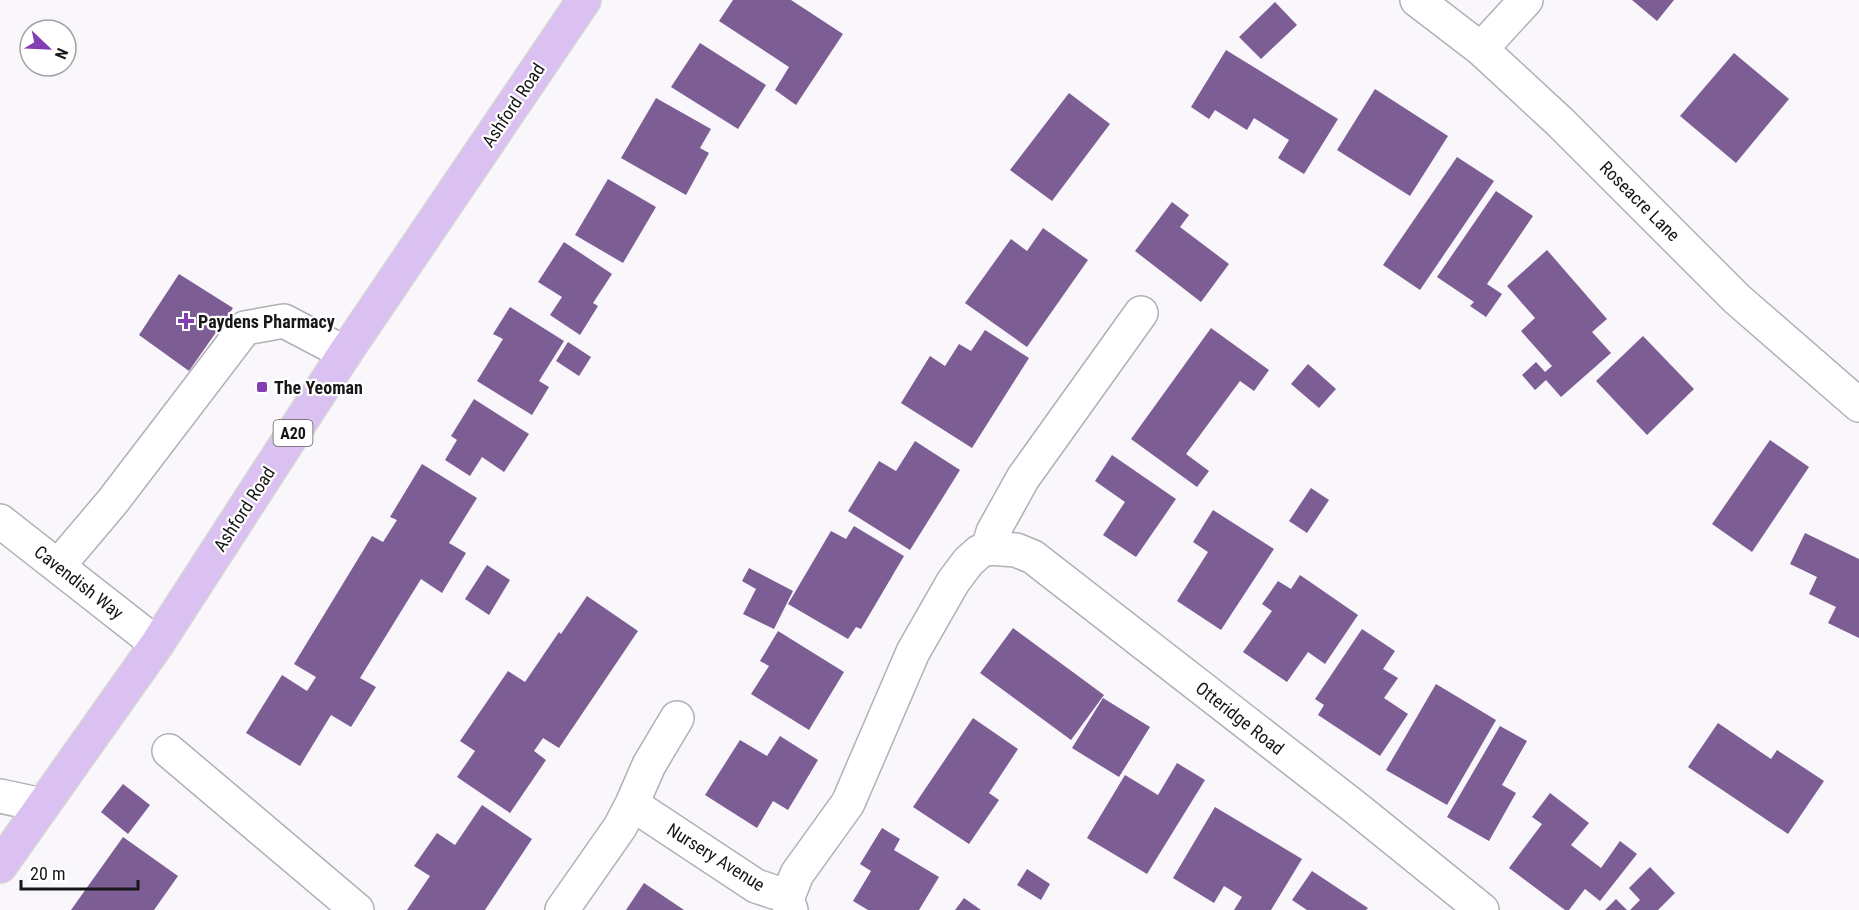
<svg xmlns="http://www.w3.org/2000/svg" width="1859" height="910" font-family="'Roboto Condensed',sans-serif">
  <style>
    .building { fill: #7c5e95 }
    .lines { fill: none; stroke-linecap: round; stroke-linejoin: round }
    .minor-casing { stroke: #b2afb5; stroke-width: 36 }
    .major-casing { stroke: #d5d5d5; stroke-width: 36 }
    .minor { stroke: #fff; stroke-width: 33 }
    .major { stroke: #dbc1f1; stroke-width: 33 }
    .poi-dot { fill: #833eb2; stroke: #fff; stroke-width: 2 }
    .labels { text-anchor: middle; dominant-baseline: central; stroke-width: 4.5; stroke-linejoin: round; paint-order: stroke }
    .shield { fill: #fff; stroke: #5d5c5d; stroke-width: 1.5 }
    .shield-label { font-size: 16px; font-weight: bold; fill: #171618 }
    .street-label { font-size: 18px; fill: #171618; stroke: #fff }
    .poi-label { font-size: 18px; font-weight: bold; fill: #171618; stroke: #fff; text-anchor: start }
  </style>
  <rect width="100%" height="100%" fill="#f9f6fc"/>
  <path class="building" d="M733,0h58l52,34 -47,71 -21,-15 14,-23 -70,-46z
    M1632,0h42l-17,21z
    M1275,2l22,23 -36,34 -22,-22z
    M700,43l66,42 -28,44 -67,-42z
    M1226,50l112,69 -34,55 -26,-16 11,-18 -35,-22 -7,12 -32,-20 -6,9 -18,-12z
    M1734,53l55,46 -53,64 -56,-47z
    M1375,89l73,47 -38,60 -73,-46z
    M1069,93l41,31 -58,77 -42,-31z
    M656,98l55,31 -11,19 9,5 -23,42 -65,-37z
    M1457,157l37,24 -74,109 -37,-25z
    M608,179l48,28 -33,56 -48,-28z
    M1496,191l37,25 -46,68 15,10 -16,23 -16,-11 4,-4 -37,-25z
    M1172,202l17,13 -9,12 49,37 -28,38 -66,-51z
    M1043,228l45,32 -61,87 -62,-44 46,-64 16,12z
    M564,242l48,32 -19,29 5,3 -18,29 -30,-20 12,-18 -24,-15z
    M1547,250l60,69 -15,13 19,21 -50,44 -15,-17 -11,10 -13,-15 14,-13 9,10 7,-6 -31,-35 14,-13 -28,-32z
    M179,274l54,34 -44,63 -50,-36z
    M510,307l54,34 -25,40 10,6 -17,28 -55,-34 26,-42 -10,-5z
    M1211,328l58,42 -15,21 -14,-10 -54,73 23,17 -12,16 -66,-48z
    M985,330l44,28 -57,90 -71,-45 29,-47 15,10 14,-22 12,7z
    M1643,336l51,53 -47,46 -51,-54z
    M568,342l23,15 -12,19 -23,-15z
    M1308,364l28,25 -17,19 -28,-24z
    M474,399l55,35 -25,38 -22,-15 -12,19 -25,-16 12,-20 -6,-4z
    M1770,440l39,27 -57,85 -40,-28z
    M915,441l45,29 -50,80 -62,-39 31,-50 17,10z
    M1112,455l64,44 -40,58 -33,-22 22,-33 -30,-21z
    M422,464l55,34 -28,45 17,10 -24,40 -21,-14 -61,99 16,9 -25,40 -20,-12 -31,51 -54,-33 36,-58 25,16 9,-14 -22,-13 78,-128 11,6 14,-22 -7,-3z
    M1311,488l18,12 -22,33 -18,-12z
    M1213,510l61,39 -53,81 -44,-29 31,-49 -15,-10z
    M854,526l50,30 -43,73 -5,-2 -8,12 -60,-35 43,-73 15,8z
    M1805,533l54,26v79l-31,-15 8,-16 -27,-13 8,-17 -27,-13z
    M487,565l23,15 -21,35 -24,-16z
    M749,568l44,23 -19,38 -31,-15 13,-25 -14,-8z
    M1300,575l58,40 -33,49 -17,-12 -21,30 -44,-30 29,-41 -10,-7 16,-23 13,8z
    M587,596l51,35 -79,117 -16,-10 -9,13 12,9 -36,53 -53,-36 18,-26 -15,-10 48,-70 17,11 34,-50 2,2z
    M1013,628l91,67 -33,45 -91,-67z
    M1362,629l33,22 -12,18 15,9 -14,20 24,16 -28,42 -62,-41 6,-10 -9,-6z
    M778,631l66,41 -35,58 -58,-36 18,-28 -9,-5z
    M1436,684l60,36 -49,85 -61,-35z
    M1103,698l47,29 -31,50 -47,-29z
    M973,718l45,31 -29,44 10,7 -30,44 -56,-37z
    M1718,723l53,36 6,-9 47,31 -36,53 -100,-67z
    M1500,726l27,15 -25,44 14,8 -27,48 -42,-24z
    M780,736l38,24 -30,50 -15,-9 -16,27 -52,-33 35,-55 27,16z
    M1177,763l28,17 -58,94 -60,-36 38,-63 33,20z
    M123,784l27,21 -22,29 -27,-22z
    M1550,793l39,30 -18,22 30,23 19,-27 17,13 -37,47 -15,-12 -16,21h-4l-56,-42 33,-44 -10,-7z
    M482,805l50,34 -47,71h-78l23,-34 -16,-10 23,-33 18,12z
    M1215,807l87,52 -31,51h-37l8,-13 -18,-11 -10,17 -41,-25z
    M882,828l18,11 -6,11 45,27 -20,33h-51l-15,-9 18,-30 -11,-7z
    M123,837l55,39 -24,34h-83z
    M1650,867l25,26 -17,17h-28l10,-10 -11,-12z
    M1027,869l23,15 -9,16 -24,-15z
    M1312,871l56,37 -2,2h-59l-15,-10z
    M644,883l40,27h-58z
    M964,898l17,12h-26z
    M1616,899l11,11h-22z"/>
  <g class="lines">
    <defs>
      <path id="minor" d="M1417,0l64,49 79,73 177,177 122,106
        M1481,49l45,-49
        M0,521l157,123
        M988,548l28,2 17,7 323,251 126,102
        M58,566l55,-65 132,-173 39,-7 61,32
        M169,751l188,159
        M0,796l42,9
        M632,804l124,82 18,6 15,2 -2,5 4,11
        M789,894l8,-20 51,-71 65,-151 40,-70 15,-20 11,-10 9,-4 5,-16 30,-54 118,-165
        M562,910l58,-83 12,-23 17,-39 28,-47"/>
      <path id="major" d="M0,866l157,-222 188,-291 239,-353"/>
    </defs>
    <use href="#minor" class="minor-casing"/>
    <use href="#major" class="major-casing"/>
    <use href="#minor" class="minor"/>
    <use href="#major" class="major"/>
  </g>
  <g class="poi-dot">
    <path d="M183 312h6v6h6v6h-6v6h-6v-6h-6v-6h6z"/>
    <rect x="256" y="381" width="12" height="12" rx="3"/>
  </g>
  <g class="labels">
    <rect class="shield" x="273.5" y="420" width="39" height="26" rx="4.5"/>
    <g class="shield-label">
      <text x="293" y="433">A20</text>
    </g>
    <g class="street-label">
      <text transform="translate(513 105) rotate(-56)">Ashford Road</text>
      <text transform="translate(1640 201) rotate(45)">Roseacre Lane</text>
      <text transform="translate(244 509) rotate(-57)">Ashford Road</text>
      <text transform="translate(79 582) rotate(38)">Cavendish Way</text>
      <text transform="translate(1240 718) rotate(38)">Otteridge Road</text>
      <text transform="translate(716 857) rotate(32)">Nursery Avenue</text>
    </g>
    <g class="poi-label">
      <text x="198" y="321">Paydens Pharmacy</text>
      <text x="274" y="387">The Yeoman</text>
    </g>
  </g>
  <g transform="translate(48 48) rotate(113)"><circle r="28" fill="#ffffff" stroke="#a2a2a3" stroke-width="1.5"/>
  <path d="M0-4.5L10 22L0 15L-10 22Z" fill="#833eb2"/>
  <text y="-9" font-size="16" font-weight="bold" text-anchor="middle" fill="#171618">N</text>
  </g>
  <path d="M21 880v9h117v-9" fill="none" stroke="#171618" stroke-width="3"/>
  <text x="30" y="880" font-size="18" fill="#171618" stroke="#ffffff" stroke-width="4.5" paint-order="stroke">20 m</text>
</svg>
